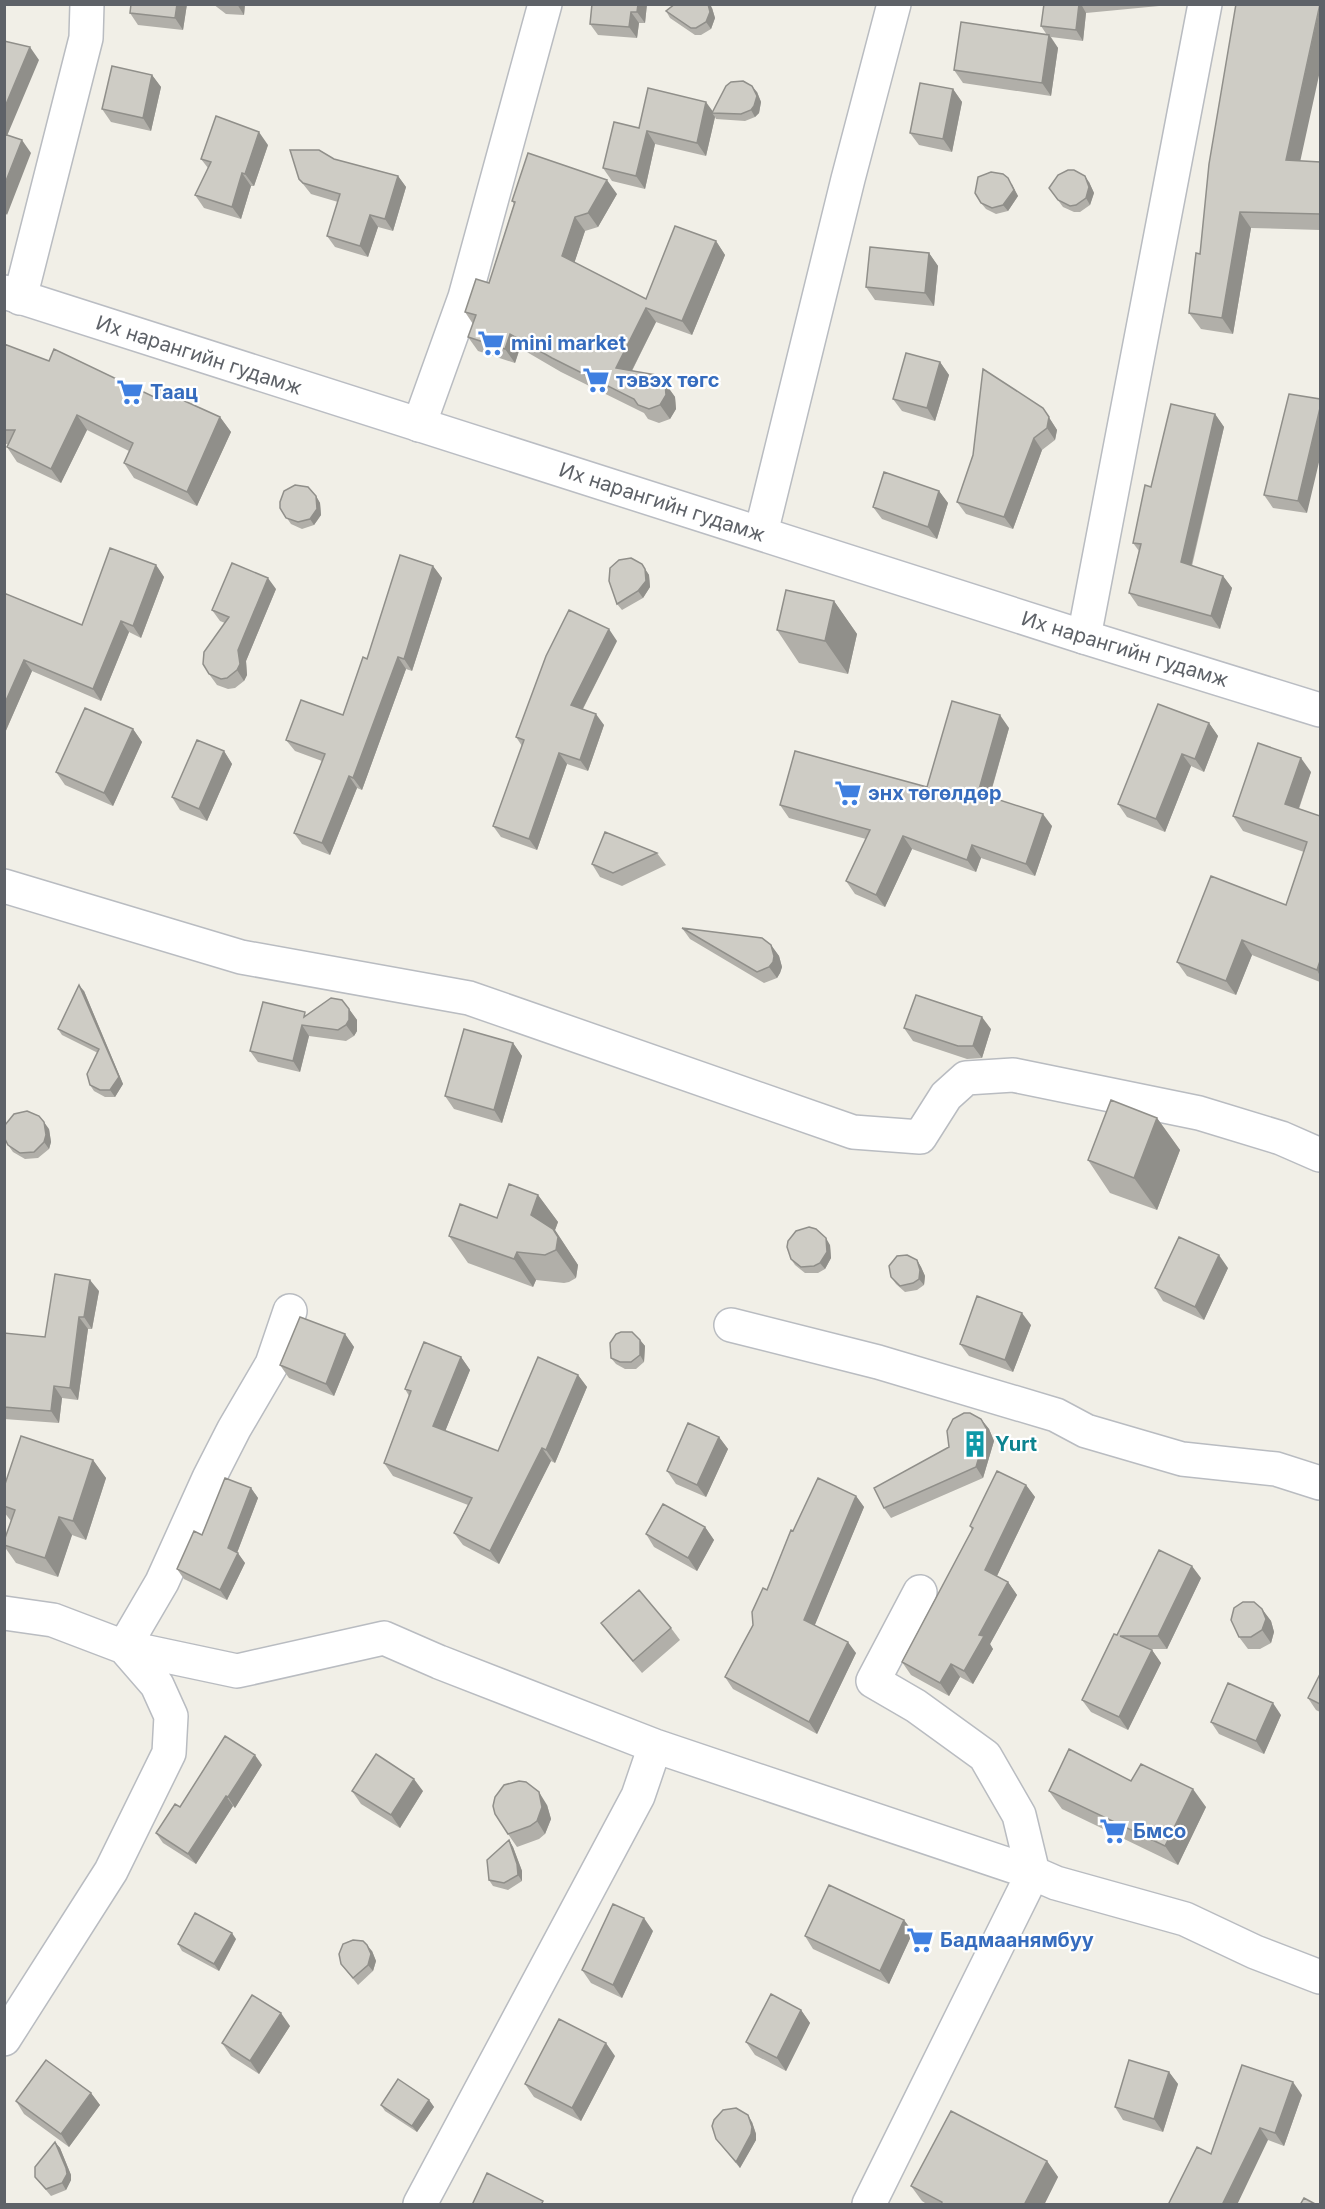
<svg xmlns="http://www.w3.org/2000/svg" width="1325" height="2209" font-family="Inter,sans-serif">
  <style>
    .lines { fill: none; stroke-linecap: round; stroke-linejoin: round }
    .minor-casing { stroke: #b9bcc1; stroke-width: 36 }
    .secondary-casing { stroke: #babdc3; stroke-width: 36 }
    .minor { stroke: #fff; stroke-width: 33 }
    .secondary { stroke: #fff; stroke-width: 33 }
    .wall { fill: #b1afa9 }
    .shaded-wall { fill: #908f8a }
    .building { fill: #ceccc5; stroke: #908f8a; stroke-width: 1.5 }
    .labels { text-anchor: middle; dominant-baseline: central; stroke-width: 4.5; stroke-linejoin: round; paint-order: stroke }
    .shop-label { font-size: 20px; font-weight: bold; fill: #366cbe; stroke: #fff; text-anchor: start }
    .street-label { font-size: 20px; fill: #5e6268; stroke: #fff }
    .culture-label { font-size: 20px; font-weight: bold; fill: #0d838f; stroke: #fff; text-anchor: start }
  </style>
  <rect width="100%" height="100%" fill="#f1efe7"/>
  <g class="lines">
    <defs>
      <path id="minor" d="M20,298l66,-260 1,-34
        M419,425l46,-128 80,-293
        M761,533l87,-354 46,-175
        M1084,637l121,-633
        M4,886l237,71 228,41 384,134 67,5 26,-41 20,-18 47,-3 186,38 82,25 39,17
        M731,1325l147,37 178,53 30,16 96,28 94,10 44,14
        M4,1613l49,7 71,27 113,24 147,-33 55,24 216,84 378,127 23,10 129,36 70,33 65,25
        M124,1647l38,-65 47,-104 25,-49 38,-65 18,-53
        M4,2039l107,-168 58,-118 2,-37 -14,-31 -33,-38
        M420,2204l218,-408 17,-50
        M869,2204l164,-331 -14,-58 -34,-59 -69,-50 -43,-25 47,-89"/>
      <path id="secondary" d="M4,292l1080,345 236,73"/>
    </defs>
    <use href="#minor" class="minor-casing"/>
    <use href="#secondary" class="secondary-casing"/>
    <use href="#minor" class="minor"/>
    <use href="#secondary" class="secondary"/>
  </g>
  <path class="wall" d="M187,4l-4,26 -45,-5 -8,-12z
    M213,4h32l-1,11 -18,-1z
    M592,4h55l-2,19h-6l-2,15 -39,-3 -8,-11z
    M1044,4h115v2l-73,7 -3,28 -32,-4 7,11 -7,48 -88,-13 -9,-13 93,-35 -6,-9z
    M712,8l3,10 -4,11 -10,6h-6l-25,-17 -4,-7z
    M152,75l9,12 -10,44 -40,-9 -9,-13z
    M953,89l9,13 -10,50 -33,-7 -9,-12z
    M757,92l4,10 -2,11 -4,4 -10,4 -29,-2 -1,-2 -9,39 -51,-12 -10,45 -33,-8 -9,-13 36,-40 74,-17z
    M268,145l-14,41h-3l-10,33 -37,-11 -9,-13 13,-27 -7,-9z
    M334,159l64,17 8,11 -13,44 -15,-4 -10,30 -33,-10 -8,-11 11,-34 -27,-8 -12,-15z
    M1300,161l20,1v68l-69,-2 -18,106 -32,-5 -12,-16 11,-59 9,-90z
    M1089,182l5,11 -4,12 -10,7h-6l-11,-5 -14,-19z
    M1012,184l6,12 -10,15 -12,3 -10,-5 -5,-6z
    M617,194l-19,33 -13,4 -11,32 72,36 70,-58 9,14 -33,80 -36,-13 -24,49 33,12 10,14 1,12 -6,10 -11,4 -11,-4 -4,-6 -83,-41 -41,-24 -5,15 -37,-12 -10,-14 5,-13 -8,-12 24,-29 25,-79 -2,-3z
    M929,253l9,13 -4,40 -59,-6 -9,-13z
    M4,344l45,17 105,36 66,20 11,15 -34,74 -63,-28 -10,-15 5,-12 -42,-21 -26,53 -44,-21 -10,-15 1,-3h-4z
    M940,362l9,13 -14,46 -33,-10 -9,-12z
    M1289,394l18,119 -34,-5 -9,-13z
    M1043,408l14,22 -2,10 -13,10 -29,79 -47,-15 -9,-12z
    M1215,414l9,13 -32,139 31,10 9,12 -12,41 -82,-23 -9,-13 10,-42 -6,-8 18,-56z
    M939,491l9,12 -11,36 -55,-20 -9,-12z
    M316,496l4,7 1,12 -7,10 -12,4 -11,-5 -11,-16z
    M642,564l7,11 1,12 -7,11 -21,12 -5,-6z
    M156,565l8,12 -23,61 -12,-6 -28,69 -69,-30 -28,64v-142l78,32z
    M433,566l9,12 -30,93 -6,-2 -44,121 -5,-2 -27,67 -28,-11 -8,-11 28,-72 -27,-10 -9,-11 57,-25 24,-56z
    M276,589l-30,72 1,14 -3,6 -9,7 -7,1 -11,-4 -8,-11 16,-51 -5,-2 -8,-11z
    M834,601l23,33 -9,40 -49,-11 -22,-33z
    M617,641l-34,68 21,16 -16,46 -21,-7 -30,86 -36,-13 -8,-11 29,-80 -6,-9z
    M1209,723l9,13 -14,36 -13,-6 -26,66 -38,-15 -9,-13z
    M1009,728l-19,68 62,30 -17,50 -54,-18 -5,14 -64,-23 -27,58 -30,-13 -9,-13 20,-42 -77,-21 -9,-13 147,-18z
    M133,729l9,13 -29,64 -48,-21 -9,-13z
    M224,751l8,13 -25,57 -27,-11 -8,-13z
    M1311,772l-12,37 21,7v166l-68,-27 -16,40 -49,-19 -10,-14 109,-57 18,-53 -61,-21 -10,-15z
    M657,853l9,12 -44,21 -22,-9 -8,-13z
    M682,928l89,17 8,11 3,11 -2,6 -3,5 -13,5 -74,-44z
    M84,991l39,93 -8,13h-10l-11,-6 -4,-6 8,-32 -36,-18 -4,-6z
    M349,1009l8,11v11l-3,5 -8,5 -37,-5 -9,36 -42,-10 -8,-11 56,-36z
    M904,1028l87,1 -9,29 -15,1 -54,-18z
    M513,1043l9,13 -20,67 -48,-14 -9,-13z
    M1157,1118l23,32 -23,60 -47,-17 -22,-33z
    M49,1129l2,13 -2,7 -11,9 -13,1 -12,-7 -5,-7z
    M538,1195l20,27 -3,8 23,35 -2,13 -7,4 -5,1 -28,-3 -3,7 -65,-24 -19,-27 48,-18z
    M830,1245l1,13 -6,11 -7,4h-13l-10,-8 -4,-6z
    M917,1260l4,7 4,9 -1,9 -7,5 -12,2 -9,-8 -5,-7z
    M1228,1268l-24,52 -41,-19 -8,-13z
    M99,1291l-7,38h-4l-10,71 -16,-2 -3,25 -55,-4v-86l41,4z
    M1031,1325l-18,47 -44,-16 -9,-12z
    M345,1334l9,13 -20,49 -45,-18 -9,-13z
    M640,1340l5,6 -1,16 -8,7h-11l-9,-5 -5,-6z
    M461,1357l9,13 -25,61 53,20 80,-76 9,12 -32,76 -4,-2 -52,103 -36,-19 -9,-12 14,-28 -75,-29 -9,-13 25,-67 -4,-7z
    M981,1419l8,10 5,12 -11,37 -92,40 -7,-10 65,-61z
    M719,1437l9,12 -22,48 -30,-13 -9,-13z
    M93,1460l13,18 -20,62 -14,-5 -14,42 -42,-14 -12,-17v-5l7,-20 -7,-9v-25z
    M1026,1485l9,12 -38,79 11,6 9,13 -27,49 3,5 -20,35 -13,-7 -11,19 -38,-21 -9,-13 70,-132 -2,-4z
    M251,1488l7,10 -21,55 8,10 -18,37 -43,-21 -7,-10 25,-34z
    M856,1496l8,11 -50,119 42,27 -39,81 -84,-45 -8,-12 28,-52 14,-35 26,-59z
    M705,1527l9,13 -17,31 -43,-24 -8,-13z
    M1201,1578l-34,71h-18l3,1 9,13 -33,67 -37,-18 -9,-12 35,-65z
    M1262,1609l9,12 3,11 -3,11 -11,6h-12l-9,-12z
    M601,1623l70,5 9,12 -38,33 -32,-38z
    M1320,1674v38l-4,-2 -8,-12z
    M1281,1715l-17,39 -45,-20 -8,-12z
    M262,1765l-27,43 -2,-2 -37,58 -33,-21 -7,-10 24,-26z
    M1131,1781l75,26 -28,58 -116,-56 -13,-18z
    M352,1791h71l-23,37 -39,-24z
    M547,1805l4,14 -6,15 -6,5 -22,8 -9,-13z
    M509,1840l4,7 9,24v10l-14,9 -15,-4 -4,-6z
    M904,1920l9,12 -24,52 -76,-35 -8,-13z
    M653,1931l-31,67 -31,-15 -9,-13z
    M236,1939l-17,32 -37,-20 -4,-7z
    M372,1951l4,10 -3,10 -15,14 -17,-21z
    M801,2010l9,13 -24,48 -31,-16 -9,-13z
    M290,2026l-31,48 -28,-18 -9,-13z
    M615,2056l-34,65 -47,-24 -9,-13z
    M1169,2072l9,12 -15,48 -40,-12 -8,-13z
    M91,2093l9,12 -31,42 -45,-33 -8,-13z
    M1302,2095l-18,51 -16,-6 -57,14z
    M429,2100l5,7 -17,25 -32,-21 -4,-6z
    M752,2122l4,12v6l-16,28 -24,-29z
    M55,2142l5,6 11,27v5l-5,10 -15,6 -16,-19z
    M1047,2161l11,16 -14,28h-116l-6,-4 -11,-15z"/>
  <path class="shaded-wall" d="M177,4h10l-4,26 -8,-12z
    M237,4h8l-1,11z
    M638,4h9l-2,19 -8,-11z
    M708,4h2l2,4 3,10 -4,11 -5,-7z
    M1079,4h2l5,9 -3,28 -7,-11z
    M1320,5v66l-23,105 -11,-16z
    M631,12l8,11 -2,15 -8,-11z
    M1049,35l9,13 -7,48 -9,-13z
    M30,47l9,13 -35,83v-34z
    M152,75l9,12 -10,44 -8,-13z
    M752,86l5,6 4,10 -2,11 -4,4 -4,-7z
    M953,89l9,13 -10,50 -9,-13z
    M706,102l8,11h-2l3,4 -9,39 -9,-13z
    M647,131l8,13 -10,45 -9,-13z
    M259,132l9,13 -14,41 -9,-12z
    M22,140l9,13 -24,62 -3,-4v-25z
    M242,173l9,13 -10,33 -9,-12z
    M398,176l8,11 -13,44 -8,-12z
    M1085,176l4,6 5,11 -4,12 -4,-7z
    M1008,178l10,18 -10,15 -5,-6z
    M607,180l10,14 -19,33 -10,-14z
    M1240,212l11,16 -18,106 -11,-16z
    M370,215l8,12 -10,30 -8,-11z
    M575,217l10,14 -13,39 -10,-14z
    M716,241l9,14 -33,80 -10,-14z
    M929,253l9,13 -4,40 -9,-13z
    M646,308l10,14 -30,60 -10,-14z
    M510,334l10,14 -5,15 -10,-14z
    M940,362l9,13 -14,46 -8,-13z
    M665,383l10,14 1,12 -6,10 -10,-14z
    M1043,408l14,22 -2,10 -8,-12z
    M1320,408v50l-13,55 -9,-12z
    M1215,414l9,13 -35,148 -8,-13z
    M77,415l10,15 -26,53 -10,-14z
    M220,417l11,15 -34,74 -10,-14z
    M1034,438l8,12 -29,79 -9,-12z
    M939,491l9,12 -11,36 -9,-12z
    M316,496l4,7 1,12 -7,10 -4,-6z
    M156,565l8,12 -23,61 -8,-12z
    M433,566l9,12 -30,93 -8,-12z
    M645,569l4,6 1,12 -7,11 -5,-7z
    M1223,576l9,12 -12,41 -9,-13z
    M268,578l8,11 -30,72 1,14 -3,6 -7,-11 1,-20z
    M834,601l23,33 -9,40 -23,-33z
    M121,621l8,11 -28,69 -8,-12z
    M609,629l8,12 -38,75 -8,-11z
    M398,657l8,12 -44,121 -9,-12z
    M24,660l8,11 -28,64v-30z
    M596,714l8,11 -16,46 -8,-11z
    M1000,715l9,13 -22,77 -9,-12z
    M1209,723l9,13 -14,36 -9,-13z
    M133,729l9,13 -29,64 -9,-13z
    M224,751l8,13 -25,57 -8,-12z
    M559,753l8,11 -30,86 -8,-11z
    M1182,754l9,12 -26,66 -9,-13z
    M1301,758l10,14 -16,47 -10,-15z
    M349,776l8,12 -27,67 -8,-12z
    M1043,814l9,12 -17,50 -9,-12z
    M903,836l9,13 -27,58 -9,-12z
    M972,845l9,13 -5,14 -9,-12z
    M1242,940l10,15 -16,40 -10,-14z
    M771,945l8,11 3,11 -2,6 -3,5 -8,-11z
    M1320,961v15l-3,-6z
    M79,985l5,6 39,93 -8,13 -5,-7 9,-13z
    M349,1009l8,11v11l-3,5 -8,-11z
    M982,1017l9,12 -9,29 -9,-12z
    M302,1025l7,11 -9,36 -7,-11z
    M513,1043l9,13 -20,67 -8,-13z
    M1157,1118l23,32 -23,60 -23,-32z
    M44,1122l5,7 2,13 -2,7 -5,-7z
    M538,1195l20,27 -3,8 23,35 -2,13 -45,-63z
    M826,1238l4,7 1,13 -6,11 -5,-6z
    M517,1252l19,28 -3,7 -19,-28z
    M1219,1255l9,13 -24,52 -9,-13z
    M917,1260l4,7 4,9 -1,9 -5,-6z
    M90,1280l9,11 -7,38 -8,-12z
    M1022,1313l9,12 -18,47 -8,-12z
    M79,1317l9,12 -10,71 -8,-12z
    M345,1334l9,13 -20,49 -8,-12z
    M640,1340l5,6 -1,16 -4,-7z
    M461,1357l9,13 -28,69 -9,-13z
    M578,1375l9,12 -32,76 -9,-13z
    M54,1386l8,12 -3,25 -8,-12z
    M981,1419l8,10 5,12 -11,37 -7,-11z
    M719,1437l9,12 -22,48 -9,-12z
    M542,1448l9,13 -52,103 -9,-13z
    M93,1460l13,18 -20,62 -13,-19z
    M1026,1485l9,12 -41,85 -9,-12z
    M251,1488l7,10 -23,60 -7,-10z
    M856,1496l8,11 -52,125 -8,-12z
    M59,1517l13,18 -14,42 -13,-19z
    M705,1527l9,13 -17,31 -9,-13z
    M238,1553l7,10 -18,37 -7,-10z
    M1192,1566l9,12 -34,71 -9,-13z
    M1008,1582l9,13 -27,49 3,5 -20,35 -9,-13 15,-36z
    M1262,1609l9,12 3,11 -3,11 -9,-13z
    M848,1642l8,11 -39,81 -8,-12z
    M1152,1650l9,13 -33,67 -9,-13z
    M951,1664l9,13 -11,19 -9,-13z
    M1273,1703l8,12 -17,39 -8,-13z
    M255,1755l7,10 -27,43 -7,-11z
    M414,1779l9,12 -23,37 -9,-13z
    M1193,1789l13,18 -28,58 -13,-19z
    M539,1792l8,13 4,14 -6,15 -8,-13z
    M226,1796l7,10 -37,58 -8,-10z
    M509,1840l4,7 9,24v10l-4,-6z
    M644,1918l9,13 -31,67 -9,-13z
    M904,1920l9,12 -24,52 -9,-13z
    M232,1933l4,6 -17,32 -5,-7z
    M367,1945l5,6 4,10 -3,10 -5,-6z
    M801,2010l9,13 -24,48 -9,-13z
    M281,2013l9,13 -31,48 -9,-13z
    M606,2043l9,13 -34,65 -9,-13z
    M1169,2072l9,12 -15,48 -9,-13z
    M1293,2082l9,13 -18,51 -9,-13z
    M91,2093l9,12 -31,42 -8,-13z
    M429,2100l5,7 -17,25 -5,-6z
    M748,2115l4,7 4,12v6l-16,28 -4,-6z
    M1260,2128l8,12 -31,65h-15z
    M55,2142l5,6 11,27v5l-5,10 -4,-7z
    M1047,2161l11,16 -14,28h-20z"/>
  <path class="building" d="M131,4h46l-2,14 -45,-5z
    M592,4h46l-1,8h-6l-2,15 -39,-3z
    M675,4h33l2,8 -4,10 -10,6h-5l-25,-17z
    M1044,4h35l-3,26 -35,-4z
    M1236,4h84l-34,156 34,2v52l-80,-2 -18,106 -33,-5 7,-60 4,1 9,-90z
    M961,22l88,13 -7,48 -88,-13z
    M4,41l26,6 -26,62z
    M112,66l40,9 -9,43 -41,-9z
    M743,81l9,5 5,10 -3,10 -3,4 -10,4 -29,-1 14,-27 5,-4z
    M920,83l33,6 -10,50 -33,-6z
    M648,88l58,14 -9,41 -50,-12 -11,45 -33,-8 11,-46 25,6z
    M216,116l43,16 -14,42 -3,-1 -10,34 -37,-12 16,-33 -10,-3z
    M4,134l18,6 -18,46z
    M290,150h29l15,9 64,17 -13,43 -15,-4 -10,31 -33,-10 13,-42 -37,-11 -4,-4z
    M528,153l79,27 -19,33 -13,4 -13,39 84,43 29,-73 41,15 -34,80 -36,-13 -30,60 40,7 9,8 1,12 -6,10 -11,4 -11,-4 -4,-6 -82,-41 -42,-24 -5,15 -37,-12 8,-22 -11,-3 11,-33 13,4 26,-81 -3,-1z
    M1068,170h6l11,6 4,11 -3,11 -10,7 -6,1 -12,-6 -9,-12 9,-13z
    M991,172l12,2 5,4 6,12 -11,15 -11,3 -11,-5 -6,-10 3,-16z
    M870,247l59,6 -4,40 -59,-6z
    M4,344l45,17 5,-12 100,48 4,-8 62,28 -33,75 -63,-29 9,-20 -56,-28 -26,54 -44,-22 8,-17h-11z
    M906,353l34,9 -13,46 -34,-9z
    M983,369l60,39 6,9 -2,11 -13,10 -30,79 -47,-15 16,-47z
    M1289,394l31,5v9l-22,93 -34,-6z
    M1171,404l44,10 -34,148 42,14 -12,40 -82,-23 12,-49 -8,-1 12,-58 6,2z
    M884,472l55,19 -11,36 -55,-20z
    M295,485l13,2 8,9 1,13 -7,10 -12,3 -12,-4 -6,-10v-6l4,-11z
    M110,548l46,17 -23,61 -12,-5 -28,68 -69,-29 -20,45v-112l78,32z
    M400,555l33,11 -29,93 -6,-2 -45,121 -4,-2 -27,67 -28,-10 31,-79 -39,-14 15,-40 42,15 20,-58 4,2z
    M631,558l11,6 3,5 1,12 -8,10 -21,13 -8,-23 1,-13 9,-8z
    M232,563l36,15 -30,72 2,14 -3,6 -10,8 -6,1 -12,-5 -6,-10 1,-12 25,-35 -17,-7z
    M786,590l48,11 -9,40 -48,-11z
    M569,610l40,19 -38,76 25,9 -16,46 -21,-7 -30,86 -36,-13 31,-86 -8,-3 30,-81z
    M952,701l48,14 -22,78 65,21 -17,50 -54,-19 -5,15 -64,-24 -27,59 -30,-14 24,-51 -90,-25 15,-54 132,36z
    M1158,704l51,19 -14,36 -13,-5 -26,65 -38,-15z
    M85,708l48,21 -29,64 -48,-21z
    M197,740l27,11 -25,58 -27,-12z
    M1258,743l43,15 -16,46 35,12v145l-3,9 -75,-30 -16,41 -49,-19 34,-86 75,29 21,-63 -74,-26z
    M605,832l52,21 -44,20 -21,-9z
    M682,928l80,10 9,7 3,11 -1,6 -4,5 -12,5z
    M79,985l40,92 -9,13h-10l-10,-5 -3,-11 12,-25 -41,-20z
    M916,995l66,22 -9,29h-15l-54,-18z
    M331,998l11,2 7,9v11l-3,5 -8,5 -36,-5 -9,36 -43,-10 13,-49 42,10 -1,5z
    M464,1029l49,14 -19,67 -49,-14z
    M1111,1100l46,18 -23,60 -46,-18z
    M27,1111l12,5 5,6 2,13 -2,7 -10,10 -14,1 -12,-8 -3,-6v-14l9,-11z
    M509,1184l29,11 -7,20 22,14 5,8 -2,13 -11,5 -28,-3 -3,7 -65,-23 11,-32 37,14z
    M809,1227l7,2 10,9 1,14 -7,11 -6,3 -13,1 -10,-8 -4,-12 1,-6 8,-10z
    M1179,1237l40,18 -24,52 -40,-19z
    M907,1255l10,5 3,10 -1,9 -6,4 -13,3 -9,-9 -2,-11 8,-10z
    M55,1274l35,6 -6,37h-5l-9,71 -16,-2 -3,25 -47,-4v-74l41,4z
    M977,1296l45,17 -17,47 -45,-16z
    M300,1317l45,17 -19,50 -46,-19z
    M621,1332h11l8,8v15l-9,7h-11l-9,-4 -1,-15 6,-9z
    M424,1342l37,15 -28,69 65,25 40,-94 40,18 -32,75 -4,-2 -52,103 -36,-18 18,-35 -88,-35 27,-72 -6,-2z
    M964,1413h6l11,6 6,11 -11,37 -92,41 -10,-20 75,-41 -2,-16 6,-12z
    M688,1423l31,14 -22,48 -30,-14z
    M21,1436l72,24 -20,61 -14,-4 -14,41 -41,-13v-4l11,-31 -11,-4v-19z
    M997,1471l29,14 -41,85 23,12 -29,53 5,1 -20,35 -13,-7 -11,19 -38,-21 71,-134 -3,-2z
    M225,1478l26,10 -23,60 10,5 -18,37 -43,-21 17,-38 8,4z
    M818,1478l38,18 -52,124 44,22 -39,80 -84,-45 28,-52 -1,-13 11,-24 4,2 24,-60 2,1z
    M663,1504l42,23 -17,31 -42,-24z
    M1159,1550l33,16 -34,70h-38l32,14 -33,67 -37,-17 32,-66 3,1z
    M639,1590l32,38 -38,33 -32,-38z
    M1243,1602h11l8,7 4,10 -4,11 -11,7h-12l-8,-17 3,-12z
    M1320,1674v30l-12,-6z
    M1228,1683l45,20 -17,38 -45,-19z
    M225,1736l30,19 -27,42 -2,-1 -38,58 -32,-21 19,-29 5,3z
    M1069,1749l62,32 10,-17 52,25 -28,57 -116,-55z
    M376,1754l38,25 -23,36 -39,-24z
    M519,1781l7,1 13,10 3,15 -5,14 -7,5 -22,8 -13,-20 -2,-8 2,-9 9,-12z
    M509,1840l8,24 1,11 -14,8 -15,-3 -2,-20z
    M829,1885l75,35 -24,51 -75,-35z
    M613,1904l31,14 -31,67 -31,-15z
    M195,1913l37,20 -18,31 -36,-20z
    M353,1940l10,1 4,4 4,9 -3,11 -15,13 -12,-14 -2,-10 4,-10z
    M771,1994l30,16 -24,48 -31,-16z
    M252,1995l29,18 -31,48 -28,-18z
    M559,2019l47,24 -34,65 -47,-24z
    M46,2060l45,33 -30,41 -45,-33z
    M1129,2060l40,12 -15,47 -39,-12z
    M1242,2065l51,17 -18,51 -15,-5 -38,77h-54l29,-58 14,7z
    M398,2079l31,21 -17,26 -31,-21z
    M736,2108l12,7 4,12 -1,7 -15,28 -20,-23 -4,-13 2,-6 9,-10z
    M951,2111l96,50 -23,44h-83l1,-3 -31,-16z
    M55,2142l11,26 1,6 -5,9 -16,6 -11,-12v-10z
    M487,2173l56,28 -2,4h-69z
    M1304,2198l13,7h-17z"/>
  <defs>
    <symbol id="supermarket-bare" viewBox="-9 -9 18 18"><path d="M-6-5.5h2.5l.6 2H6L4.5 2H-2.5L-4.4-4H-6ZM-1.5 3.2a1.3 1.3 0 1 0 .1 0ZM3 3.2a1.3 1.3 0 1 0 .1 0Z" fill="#3f7fe0" stroke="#fff" stroke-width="2.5" paint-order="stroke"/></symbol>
    <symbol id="building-bare" viewBox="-9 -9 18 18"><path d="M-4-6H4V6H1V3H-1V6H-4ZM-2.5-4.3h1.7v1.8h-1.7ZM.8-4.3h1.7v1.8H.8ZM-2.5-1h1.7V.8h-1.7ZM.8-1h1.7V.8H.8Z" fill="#0f9aa8" stroke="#fff" stroke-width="2.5" paint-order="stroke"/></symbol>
  </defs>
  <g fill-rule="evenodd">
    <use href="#supermarket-bare" x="472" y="324" width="38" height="38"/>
    <use href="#supermarket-bare" x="577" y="361" width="38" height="38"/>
    <use href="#supermarket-bare" x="111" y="373" width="38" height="38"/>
    <use href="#supermarket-bare" x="829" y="774" width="38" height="38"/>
    <use href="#building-bare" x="956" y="1425" width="38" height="38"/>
    <use href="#supermarket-bare" x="1094" y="1812" width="38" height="38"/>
    <use href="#supermarket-bare" x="901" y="1921" width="38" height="38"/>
  </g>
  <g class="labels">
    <g class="shop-label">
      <text x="511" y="343">mini market</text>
      <text x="616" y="380">тэвэх төгс</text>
      <text x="150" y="392">Таац</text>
      <text x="868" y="793">энх төгөлдөр</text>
      <text x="1133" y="1831">Бмсо</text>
      <text x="940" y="1940">Бадмаанямбуу</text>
    </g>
    <g class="street-label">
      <text transform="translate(199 355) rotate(18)">Их нарангийн гудамж</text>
      <text transform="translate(662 502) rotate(18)">Их нарангийн гудамж</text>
      <text transform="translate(1125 649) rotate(17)">Их нарангийн гудамж</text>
    </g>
    <g class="culture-label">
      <text x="995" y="1444">Yurt</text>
    </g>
  </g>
  <rect width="1325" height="2209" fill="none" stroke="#5e6268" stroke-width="12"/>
</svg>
